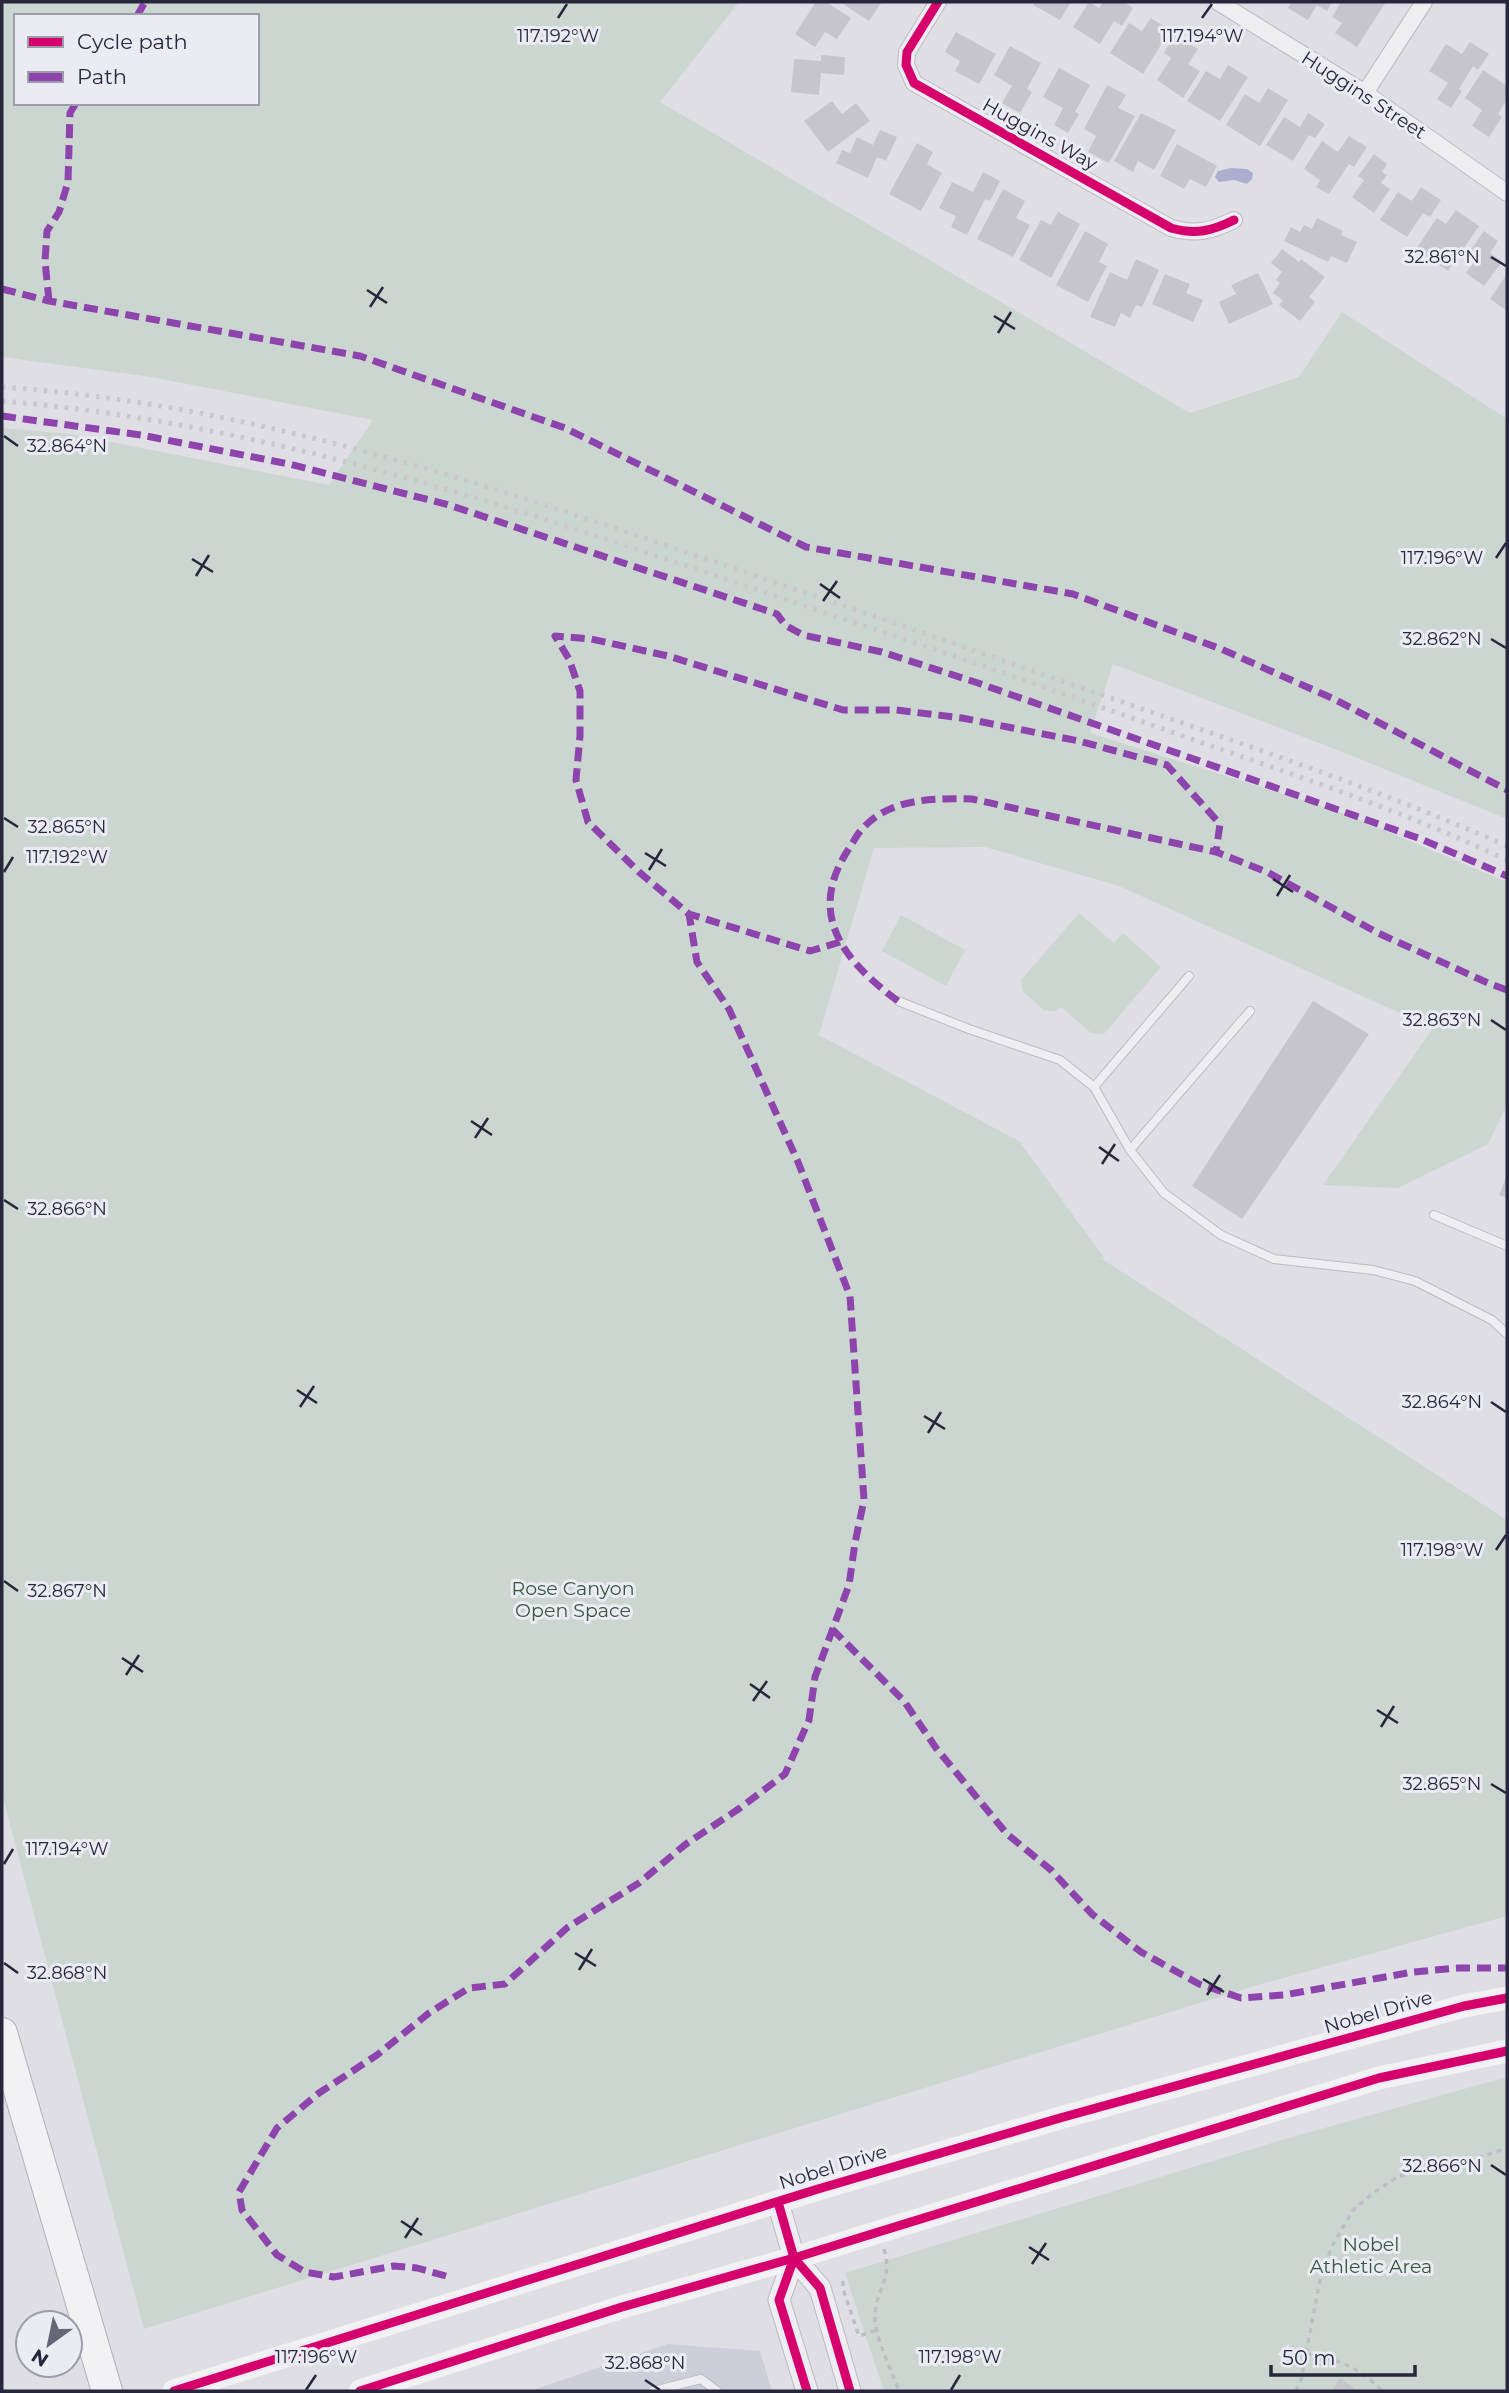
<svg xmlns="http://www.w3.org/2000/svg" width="1509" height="2393" font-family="Montserrat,sans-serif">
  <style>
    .built { fill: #ceced8 }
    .green { fill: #ccd6d0; fill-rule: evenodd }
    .water { fill: #acaed0 }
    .building { fill: #c6c5cc }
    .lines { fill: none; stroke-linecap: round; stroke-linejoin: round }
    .service-casing { stroke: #bbbbc0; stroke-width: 10 }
    .minor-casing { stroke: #bbbbc0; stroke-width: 18 }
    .tertiary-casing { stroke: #bbbbc0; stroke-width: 23 }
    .motorway-casing { stroke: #b1b0b9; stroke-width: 32 }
    .path { stroke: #bdbdc4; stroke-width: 3.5; stroke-dasharray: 5 5; stroke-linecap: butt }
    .service { stroke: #eeedf1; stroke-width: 8 }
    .minor { stroke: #eeedf1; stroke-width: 16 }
    .tertiary { stroke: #eeedf1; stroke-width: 21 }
    .secondary { stroke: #f2f2f5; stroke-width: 23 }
    .motorway { stroke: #f2f2f5; stroke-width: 30 }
    .rail { stroke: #c7c7cc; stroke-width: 5; stroke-dasharray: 3.5 7; stroke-linecap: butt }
    .quiet { stroke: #8e44ad; stroke-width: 7; stroke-dasharray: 14 7; stroke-linecap: butt }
    .cycleway-casing { stroke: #ebebf4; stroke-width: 13 }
    .cycleway { stroke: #d6006c; stroke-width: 9 }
    .ticks { fill: none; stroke: #27263c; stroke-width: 2.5 }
    .labels { text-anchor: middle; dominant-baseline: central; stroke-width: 6; stroke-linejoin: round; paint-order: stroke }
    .street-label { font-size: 19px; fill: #27263c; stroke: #ebebf4 }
    .park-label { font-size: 19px; fill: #33583c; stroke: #ebebf4 }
    .ticks-label { font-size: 18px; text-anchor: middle; fill: #27263c; stroke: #ebebf4; stroke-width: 6; stroke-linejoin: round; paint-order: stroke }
  </style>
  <rect width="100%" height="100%" fill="#dedee4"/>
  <path class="built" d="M668,2344l92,7 12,40h-242z"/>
  <path class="green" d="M2,2h737l-79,100 530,311 109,-36 43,-65 165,107v400l-162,-66 -232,-89 -23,69 253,80 164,69v223l-19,39 -90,44 -75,-3 110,-157 -314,-142 -134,-39 -111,1 -55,187 200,106 86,118 -6,-2 408,263v396l-249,69 -1114,344 -142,-535v-1366l69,6 258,51 44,-65 -222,-43 -149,-20zM16,16h241v87h-241z
    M1079,913l35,30 9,-10 38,34 -57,67 -13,-1 -30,-26 -4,4h-12l-22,-19 -2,-12z
    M901,915l64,35 -19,36 -64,-35z
    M1507,2077v314h-623l-39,-118 440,-134z"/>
  <path class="water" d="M1231,168l16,1 6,4 -1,6 -5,5 -13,-4 -15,2 -4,-5 3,-6z"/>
  <path class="building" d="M816,2h10l25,16 -14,21 -12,-7 -10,15 -20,-13z
    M840,2h42l-13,19z
    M1035,2h36l-11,18 -27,-15z
    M1089,2l10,6 4,-6h21l9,6 -11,18 -8,-5 -14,23 -27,-17z
    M1291,2h41l-5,9 -10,-6 -9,15 -20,-12z
    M1341,2h45l-29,45 -22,-14 7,-10 -10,-6z
    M1151,18l19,12 -27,44 -33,-21 19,-30 13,8z
    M956,32l40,22 -17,30 -24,-13 5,-10 -15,-9z
    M1175,34l23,15 -10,15 12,7 -17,27 -26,-18 14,-22 -7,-5z
    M1470,42l19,12 -11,16 -5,-4 -14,23 3,2 -11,17 -14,-9 11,-16 -19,-12 17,-27 16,10z
    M1010,46l31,17 -14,26 5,3 -12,21 -18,-10 10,-17 -18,-11z
    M821,55l24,2 -1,18 -23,-2 -2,22 -28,-3 3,-33 27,2z
    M1228,65l20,12 -28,44 -33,-20 19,-30 14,8z
    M1059,68l31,17 -15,27 4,2 -11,19 -14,-8 9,-17 -20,-11z
    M1483,70l24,16v13l-9,15 4,3 -13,20 -17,-11 10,-16 -17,-12z
    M1107,85l19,10 -8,13 17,8 -26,47 -21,-11 8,-16 -12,-7z
    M1268,88l20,12 -28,46 -34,-21 19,-31 14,9z
    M832,101l10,13 14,-11 14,18 -42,31 -24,-31z
    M1141,113l35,17 -22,40 -16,-9 -5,11 -19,-11z
    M1308,113l17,11 -10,14 -6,-3 -16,26 -27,-16 18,-28 16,10z
    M880,130l17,7 -11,24 -9,-4 -9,21 -32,-15 6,-13 8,3 7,-16 16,8z
    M1349,136l18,11 -13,20 -5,-3 -20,30 -13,-7 4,-7 -16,-11 18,-28 16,11z
    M917,143l16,9 -6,12 15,9 -21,38 -32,-17z
    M1177,144l40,22 -11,21 -16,-8 -6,10 -24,-13z
    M1374,154l13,10 -5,8 5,3 -6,8 9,6 -16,24 -22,-16 12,-17 -6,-4z
    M983,172l17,9 -10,20 -5,-2 -18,36 -16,-8 5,-11 -17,-8 13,-26 21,10z
    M1421,187l20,13 -11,17 -7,-4 -16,24 -27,-17 18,-28 14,9z
    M1003,189l22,12 -9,17 14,7 -17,32 -36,-18z
    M1456,210l23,16 -31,45 -32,-22 21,-31 9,6z
    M1058,212l22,12 -29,54 -32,-18 22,-40 10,5z
    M1317,218l26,13 -2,4 16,7 -10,21 -16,-7 -3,6 -44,-21 7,-14 9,5 4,-7 8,4z
    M1085,231l23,13 -9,18 8,4 -19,36 -32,-17z
    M1484,231l14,10 -8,12 12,9 -18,24 -18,-13 12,-16 -8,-6z
    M1282,249l17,13 2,-3 24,18 -16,20 6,5 -15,19 -21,-16 4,-5 -10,-7 7,-10 -4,-3 6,-8 -11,-9z
    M1136,259l23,11 -17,37 -6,-2 -6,13 -9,-5 -6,14 -25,-10 20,-45 17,8z
    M1258,273l15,31 -44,20 -10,-22 17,-8 -5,-9z
    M1165,274l25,10 -4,9 17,7 -10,22 -41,-18z
    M1507,274v37l-17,-12z
    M1313,1001l56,33 -127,185 -50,-33z
    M1507,1175v23l-8,-3z
    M1340,2378l18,13h-26z"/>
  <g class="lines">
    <defs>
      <path id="service" d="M898,1001l71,28 91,31 34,27 36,63 34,43 57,42 53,24 99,11 42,11 77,39 15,14
        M1094,1087l95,-111
        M1130,1150l120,-139
        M1434,1215l73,31
        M653,2391l48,-12 16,12"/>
      <path id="minor" d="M938,2l-31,50 -1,13 8,18 257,145c24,7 41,3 63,-8
        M1218,2l147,91 142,100
        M1365,93l59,-91"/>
      <path id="tertiary" d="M778,2202l16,56 26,30 30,103
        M794,2258l-15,42 28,91"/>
      <path id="motorway" d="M2,2033l105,358"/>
    </defs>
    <use href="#service" class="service-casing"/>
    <use href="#minor" class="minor-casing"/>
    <use href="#tertiary" class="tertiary-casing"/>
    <use href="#motorway" class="motorway-casing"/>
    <path class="path" d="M884,2249c9,28 -6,37 -9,64 -2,21 17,58 24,78
      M843,2281v8l16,47 18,-6
      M1306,2354c30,4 55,14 76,37
      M1296,2391l5,-11 19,-100 12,-34 21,-36 20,-17 26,-17 60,-12 48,-16"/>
    <use href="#service" class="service"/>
    <use href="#minor" class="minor"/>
    <use href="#tertiary" class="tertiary"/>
    <path class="secondary" d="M174,2391l644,-202 242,-71 404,-112 43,-8
      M360,2391l262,-84 172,-49 585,-180 128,-27"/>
    <use href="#motorway" class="motorway"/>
    <path class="rail" d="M2,387c282,19 554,122 819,211 118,40 235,81 353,122 112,39 224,78 333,126
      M2,401c299,25 582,131 865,226 110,36 220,75 330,114 104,36 210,72 310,119"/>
    <path class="quiet" d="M137,16l8,-14
      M2,289l47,12 311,55 205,72 241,119 267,47 148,55 113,50 173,91
      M49,301l-4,-40 2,-30 12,-19 9,-30 2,-69 6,-10
      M2,416l139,19 148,29 160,41 328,109 8,11 18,10 79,17 96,31 443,156 86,37
      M840,942l-30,9 -121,-37 -50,-42 -51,-50 -12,-42 4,-44v-45l-11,-32 -14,-23 36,3 77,17 175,54h53l66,8 117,23 88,24 53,59 -4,28
      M898,1001c-54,-40 -92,-86 -50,-151 5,-7 9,-16 15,-22 27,-30 72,-30 109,-29l244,53 51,20 111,61 110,50 19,7
      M832,1629l72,72 32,47 71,86 44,36 41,44 49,38 58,32 42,14 43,-3 129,-23 45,-4h49
      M446,2276l-29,-8 -23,-2 -60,11 -29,-5 -28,-17 -35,-45 -3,-18 38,-64 42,-35 58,-38 52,-42 40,-25 36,-4 63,-57 71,-44 47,-39 54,-36 45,-34 24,-54 6,-43 34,-92 6,-42 9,-43 -14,-204 -52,-134 -40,-89 -29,-64 -32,-47 -8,-48"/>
    <defs>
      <path id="cycleway" d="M938,2l-31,50 -1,13 8,18 257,145c24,7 41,3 63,-8
        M778,2202l16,56 26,30 30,103
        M794,2258l-15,42 28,91
        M174,2391l644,-202 242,-71 404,-112 43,-8
        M360,2391l262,-84 172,-49 585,-180 128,-27"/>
    </defs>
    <use href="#cycleway" class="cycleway-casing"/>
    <use href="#cycleway" class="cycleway"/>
  </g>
  <path class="ticks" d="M558,18l9,-14M1202,18l10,-14M1491,257l15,9M367,290l20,13M370,307l13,-20M994,316l21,13M998,333l13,-21M4,436l14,10M1496,558l10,-15M192,559l21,13M196,576l13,-21M820,584l20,14M823,601l14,-20M1491,639l15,9M4,818l14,9M645,853l21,13M649,870l13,-21M4,872l9,-15M1273,879l20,13M1277,896l13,-21M1491,1020l15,10M471,1121l21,14M475,1138l13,-20M1099,1147l20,14M1102,1164l13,-20M4,1200l14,9M297,1390l20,13M1491,1402l15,10M300,1407l14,-21M924,1416l21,13M928,1433l13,-21M1496,1550l10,-15M4,1581l14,10M122,1658l21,14M126,1675l13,-20M750,1684l20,14M753,1701l14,-20M1377,1710l21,13M1381,1727l13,-21M1491,1784l15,9M4,1864l9,-15M575,1953l21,13M4,1963l14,10M579,1970l13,-21M1203,1979l21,13M1207,1995l13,-20M1491,2165l15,10M401,2221l21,14M405,2238l13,-20M1029,2247l20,13M1032,2264l14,-21M645,2380l15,10M306,2390l10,-15M951,2390l9,-15"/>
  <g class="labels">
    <g class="street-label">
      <text transform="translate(1364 95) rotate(33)">Huggins Street</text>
      <text transform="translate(1040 134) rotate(29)">Huggins Way</text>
      <text transform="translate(1378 2012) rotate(-16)">Nobel Drive</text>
      <text transform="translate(833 2167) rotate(-17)">Nobel Drive</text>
    </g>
    <g class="park-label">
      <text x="573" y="1588">Rose Canyon<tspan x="573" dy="22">Open Space</tspan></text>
      <text x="1371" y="2244">Nobel<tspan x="1371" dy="22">Athletic Area</tspan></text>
    </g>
  </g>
  <g class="ticks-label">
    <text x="558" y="42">117.192°W</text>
    <text x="1202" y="42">117.194°W</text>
    <text x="1442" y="263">32.861°N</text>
    <text x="67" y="452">32.864°N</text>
    <text x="1442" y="564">117.196°W</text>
    <text x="1442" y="645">32.862°N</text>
    <text x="67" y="833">32.865°N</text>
    <text x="67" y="863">117.192°W</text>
    <text x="1442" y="1026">32.863°N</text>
    <text x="67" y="1215">32.866°N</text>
    <text x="1442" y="1408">32.864°N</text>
    <text x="1442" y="1556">117.198°W</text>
    <text x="67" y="1597">32.867°N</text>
    <text x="1442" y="1790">32.865°N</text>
    <text x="67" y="1855">117.194°W</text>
    <text x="67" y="1979">32.868°N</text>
    <text x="1442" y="2172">32.866°N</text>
    <text x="316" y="2363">117.196°W</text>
    <text x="960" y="2363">117.198°W</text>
    <text x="645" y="2369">32.868°N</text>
  </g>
  <rect width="1509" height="2393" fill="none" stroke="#27263c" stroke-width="7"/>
  <rect x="14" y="14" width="245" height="91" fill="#ebebf4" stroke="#9d9caa" stroke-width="2"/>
  <rect x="28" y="37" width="35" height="10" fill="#d6006c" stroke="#9d9caa" stroke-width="2"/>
  <text x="77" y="49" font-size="21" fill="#27263c">Cycle path</text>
  <rect x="28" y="72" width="35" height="10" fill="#8e44ad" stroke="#9d9caa" stroke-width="2"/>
  <text x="77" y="84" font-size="21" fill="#27263c">Path</text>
  <g transform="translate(49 2344) rotate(213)"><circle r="33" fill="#ebebf4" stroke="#9d9caa" stroke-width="2"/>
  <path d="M0-5L12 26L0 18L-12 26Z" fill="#676677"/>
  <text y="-10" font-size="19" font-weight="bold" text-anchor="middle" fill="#27263c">N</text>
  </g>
  <path d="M1271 2365v10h144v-10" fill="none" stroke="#27263c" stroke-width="3.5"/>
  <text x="1282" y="2365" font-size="21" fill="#27263c" stroke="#ebebf4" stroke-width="5" paint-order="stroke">50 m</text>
</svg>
